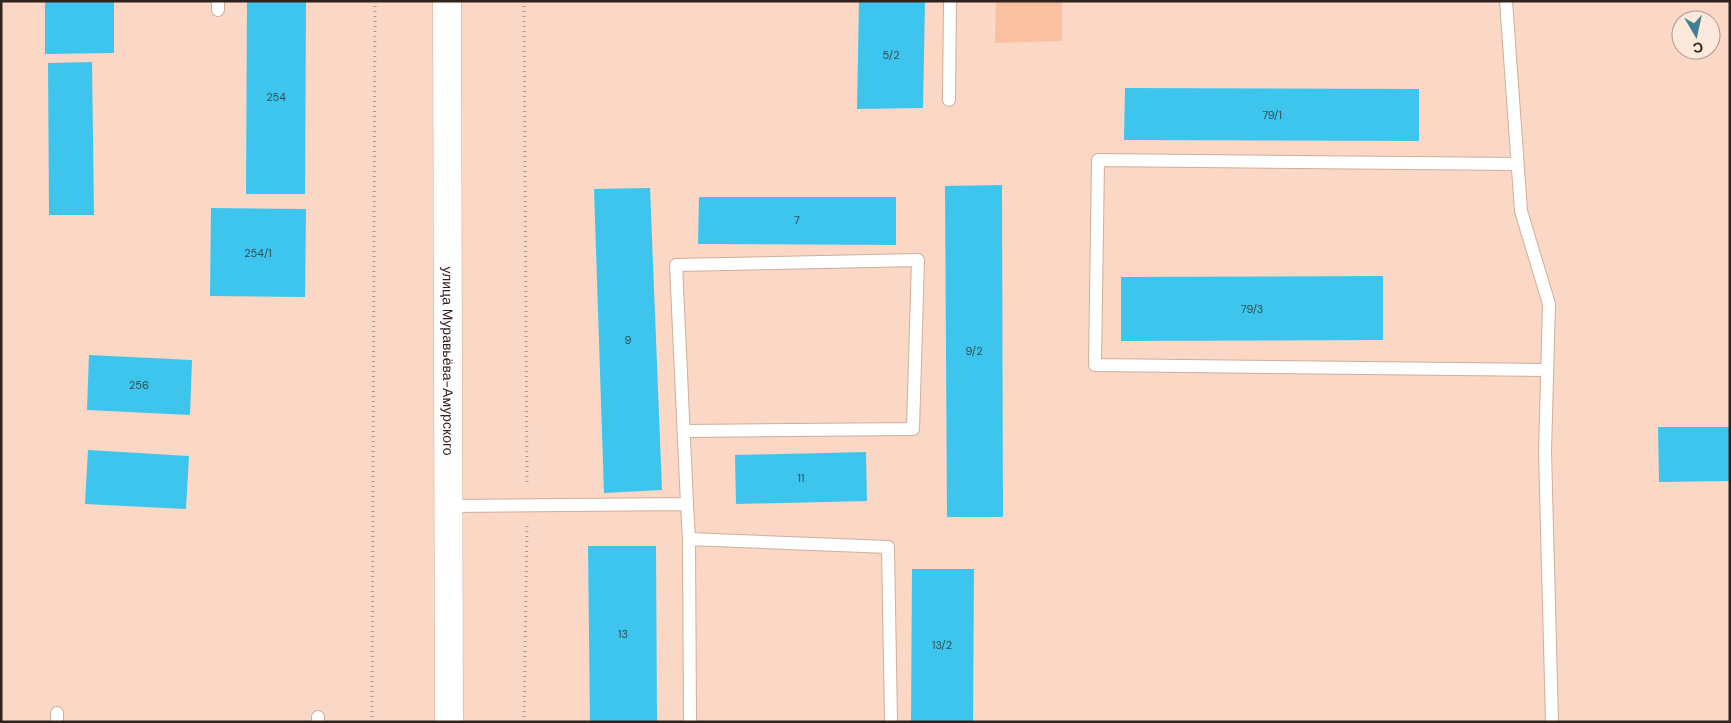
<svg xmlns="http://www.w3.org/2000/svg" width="1731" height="723" font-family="'DM Sans',sans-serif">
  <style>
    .green { fill: #f9c0a2 }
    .building { fill: #3ec5ee }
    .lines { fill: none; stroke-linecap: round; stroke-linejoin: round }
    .service-casing { stroke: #d0ae9c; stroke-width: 14 }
    .tertiary-casing { stroke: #d0ae9c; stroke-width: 29 }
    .path { stroke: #b09486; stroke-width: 3; stroke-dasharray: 1 4; stroke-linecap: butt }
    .service { stroke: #fff; stroke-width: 12 }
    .tertiary { stroke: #fff; stroke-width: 28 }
    .labels { text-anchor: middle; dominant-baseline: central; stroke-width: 4.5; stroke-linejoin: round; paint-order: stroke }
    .number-label { font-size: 11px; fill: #344c50 }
    .street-label { font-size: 14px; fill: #30231c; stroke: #fde8dc }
  </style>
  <rect width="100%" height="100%" fill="#fbd7c5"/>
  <path class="green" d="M996,1h66v40l-67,2z"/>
  <path class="building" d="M45,1h69v52l-69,1z
    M247,1h59l-1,193h-59z
    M859,1h66l-2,107 -66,1z
    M92,62l2,153h-45l-1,-152z
    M1125,88l294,1v52l-295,-1z
    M1002,185l1,332h-56l-2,-331z
    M650,188l12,302 -58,3 -10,-304z
    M699,197h197v48l-198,-1z
    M211,208l95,1 -1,88 -95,-1z
    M1383,276v64l-262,1v-64z
    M89,355l103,5 -2,55 -103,-5z
    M1658,427h72v54l-71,1z
    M88,450l101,6 -3,53 -101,-5z
    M866,452l1,49 -131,3 -1,-49z
    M588,546h68l1,176h-67z
    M912,569h62l-1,153h-62z"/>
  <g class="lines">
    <defs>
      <path id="service" d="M218,1v9
        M1506,1l15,210 28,93 -4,147 7,271
        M949,100l1,-99
        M1517,164l-419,-4 -3,205 452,5
        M684,431l229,-2 5,-169 -242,5 11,239
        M448,506l239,-2 2,35 199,8 3,175
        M689,539l1,183
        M57,713v9
        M318,722v-5"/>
      <g id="tertiary">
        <path id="s1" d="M447,1l2,721"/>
      </g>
    </defs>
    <use href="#service" class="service-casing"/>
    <use href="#tertiary" class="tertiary-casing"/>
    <path class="path" d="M524,1l3,485
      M372,722l3,-721
      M524,722l3,-198"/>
    <use href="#service" class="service"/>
    <use href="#tertiary" class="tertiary"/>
  </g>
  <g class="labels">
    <g class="number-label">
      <text x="891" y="55">5/2</text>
      <text x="276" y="97">254</text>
      <text x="1272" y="115">79/1</text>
      <text x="797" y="220">7</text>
      <text x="258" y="253">254/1</text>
      <text x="1252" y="309">79/3</text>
      <text x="628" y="340">9</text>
      <text x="974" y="351">9/2</text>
      <text x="139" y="385">256</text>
      <text x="801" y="478">11</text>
      <text x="623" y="634">13</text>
      <text x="942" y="645">13/2</text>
    </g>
    <g class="street-label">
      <text stroke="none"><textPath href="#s1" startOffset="360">улица Муравьёва-Амурского</textPath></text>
    </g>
  </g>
  <rect width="1731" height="723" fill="none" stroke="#30231c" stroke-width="5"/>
  <g transform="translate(1696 35) rotate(171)"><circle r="24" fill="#fde8dc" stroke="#ab998f"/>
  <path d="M0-4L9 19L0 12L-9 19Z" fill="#417f94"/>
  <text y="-8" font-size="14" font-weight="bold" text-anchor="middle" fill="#30231c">С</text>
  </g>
</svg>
